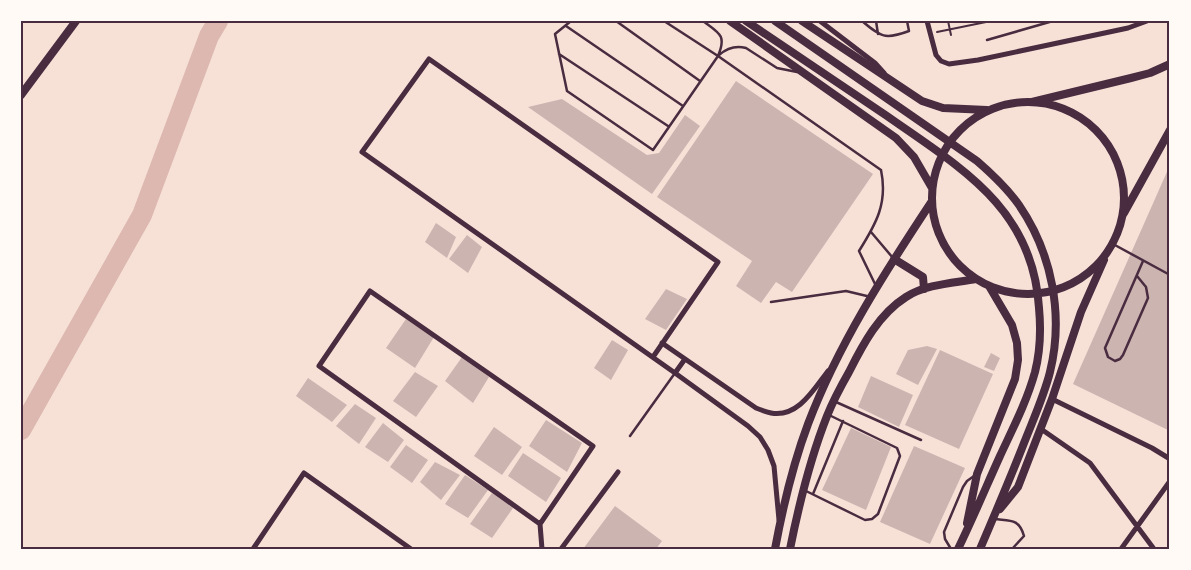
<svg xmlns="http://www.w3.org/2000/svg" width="1191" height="570" font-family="Ubuntu,sans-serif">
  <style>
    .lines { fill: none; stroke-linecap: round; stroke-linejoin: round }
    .river { stroke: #dcb8b0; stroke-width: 20 }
    .building { fill: #ccb4b1 }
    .path { stroke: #4a2c40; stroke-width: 2 }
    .service { stroke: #4a2c40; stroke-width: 2.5 }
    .minor { stroke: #4a2c40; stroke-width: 5 }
    .secondary { stroke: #4a2c40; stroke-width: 8 }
    .primary { stroke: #4a2c40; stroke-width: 8 }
    .neatline { fill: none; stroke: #4a2c40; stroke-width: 2 }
  </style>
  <rect width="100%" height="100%" fill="#f7e1d7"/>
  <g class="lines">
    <path class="river" d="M21,430l121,-215 67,-179 9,-15"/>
  </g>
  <path class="building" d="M736,81l137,93 -81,118 -16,-10 -15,21 -25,-17 16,-25 -95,-64z
    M562,99l85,56 12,-2 26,-38 15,11 -48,68 -124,-87z
    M1170,165v266l-97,-47z
    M436,223l20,14 -9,21 -22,-16z
    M467,235l15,12 -14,26 -19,-14z
    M666,289l21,10 -21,31 -21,-11z
    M406,319l28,18 -19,31 -29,-20z
    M612,340l16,10 -17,30 -17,-12z
    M927,346l10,3 -19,36 -22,-11 12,-24z
    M940,350l53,24 -34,75 -54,-24z
    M991,353l9,5 -6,13 -10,-4z
    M462,357l27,20 -16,26 -28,-22z
    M415,372l23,14 -22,31 -23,-16z
    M871,376l42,19 -14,32 -41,-20z
    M308,378l39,27 -15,17 -36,-26z
    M355,404l21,14 -17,26 -23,-18z
    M546,420l36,23 -15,29 -38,-26z
    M383,423l21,17 -16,22 -23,-15z
    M494,427l28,20 -20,28 -28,-19z
    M851,428l40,19 -25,63 -44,-20z
    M406,445l22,15 -16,23 -22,-16z
    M914,446l51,22 -35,76 -50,-22z
    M523,453l38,25 -15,24 -38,-26z
    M435,462l25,13 -19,25 -21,-18z
    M465,475l23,15 -20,28 -23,-14z
    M492,493l21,15 -21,30 -22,-14z
    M615,506l47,35 -6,8h-73z"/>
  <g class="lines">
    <path class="path" d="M948,21l3,14
      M937,32l54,-11"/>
    <path class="service" d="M571,21l-16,13 12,57 86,59 65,-94c9,-21 1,-23 -15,-35
      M616,21l84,60
      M664,21l54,35 163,114c7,33 -5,54 -22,81l17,35
      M862,21c19,16 23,19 47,10l-2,-10
      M876,21l2,13
      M566,26l117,80
      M987,40l66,-19
      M559,54l109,72
      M719,55c8,-7 16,-10 27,-7l31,20 20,4
      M871,232l22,26
      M1113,244l57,31
      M1137,276l9,11 2,11 -25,57 -3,4 -5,2 -7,-4 -3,-9 38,-87
      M771,302l75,-11 25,6
      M836,402l85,38
      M630,436l45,-63
      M804,490l61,30 7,-1 6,-5 22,-58 -3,-8 -68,-33
      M813,494l30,-73
      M994,519c16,2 25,-1 30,17l-12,13
      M951,549l-6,-10 -1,-7 19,-45 4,-6 7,-5"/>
    <path class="minor" d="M820,21l55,42 9,10
      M927,21l9,34 5,6 8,3 29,-4 150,-32 19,-7
      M662,343l94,65c5,2 10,4 15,5 27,5 43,-24 57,-42
      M653,357l65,-95 -289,-203 -67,93 313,221 73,53 12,11 8,13 6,16 5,54
      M675,373l10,-14
      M1052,399l100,49 18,11
      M1041,429l49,34 64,86
      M540,524l-221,-158 51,-75 223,155 -53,78 2,25
      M253,549l51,-76 107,76
      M561,549l57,-77
      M1121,549l49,-68"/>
    <path class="secondary" d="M1032,102l99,-24 19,-5 20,-9
      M1124,213l46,-83"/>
    <path class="primary" d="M730,21l166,117 18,19 18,31
      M746,21c47,32 94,63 141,95 74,52 146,92 152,192 2,21 1,44 -4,64 -8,29 -22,56 -35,84 -14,31 -27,62 -42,93
      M775,21l202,140c15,13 30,27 42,44 33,48 45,110 31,167 -6,24 -17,48 -26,71 -14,36 -29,71 -44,106
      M802,21l120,80 21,7 44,2
      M21,95l55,-74
      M932 198a96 96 0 1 1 192 0a96 96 0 1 1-192 0Z
      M894,259l29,18 1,12
      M1000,509l18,-22 34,-88 29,-87 23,-52
      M967,523l10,-49 38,-95 3,-19 -1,-17 -5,-18 -23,-39
      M775,549c8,-43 18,-85 33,-125 30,-79 77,-152 124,-223
      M790,549c9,-45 20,-90 37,-133 6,-15 14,-30 22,-44 14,-28 30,-58 57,-75 20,-13 48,-14 70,-18"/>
  </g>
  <rect width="1191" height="570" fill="none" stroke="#fffaf5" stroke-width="45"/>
  <rect x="22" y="22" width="1146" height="526" class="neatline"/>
</svg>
